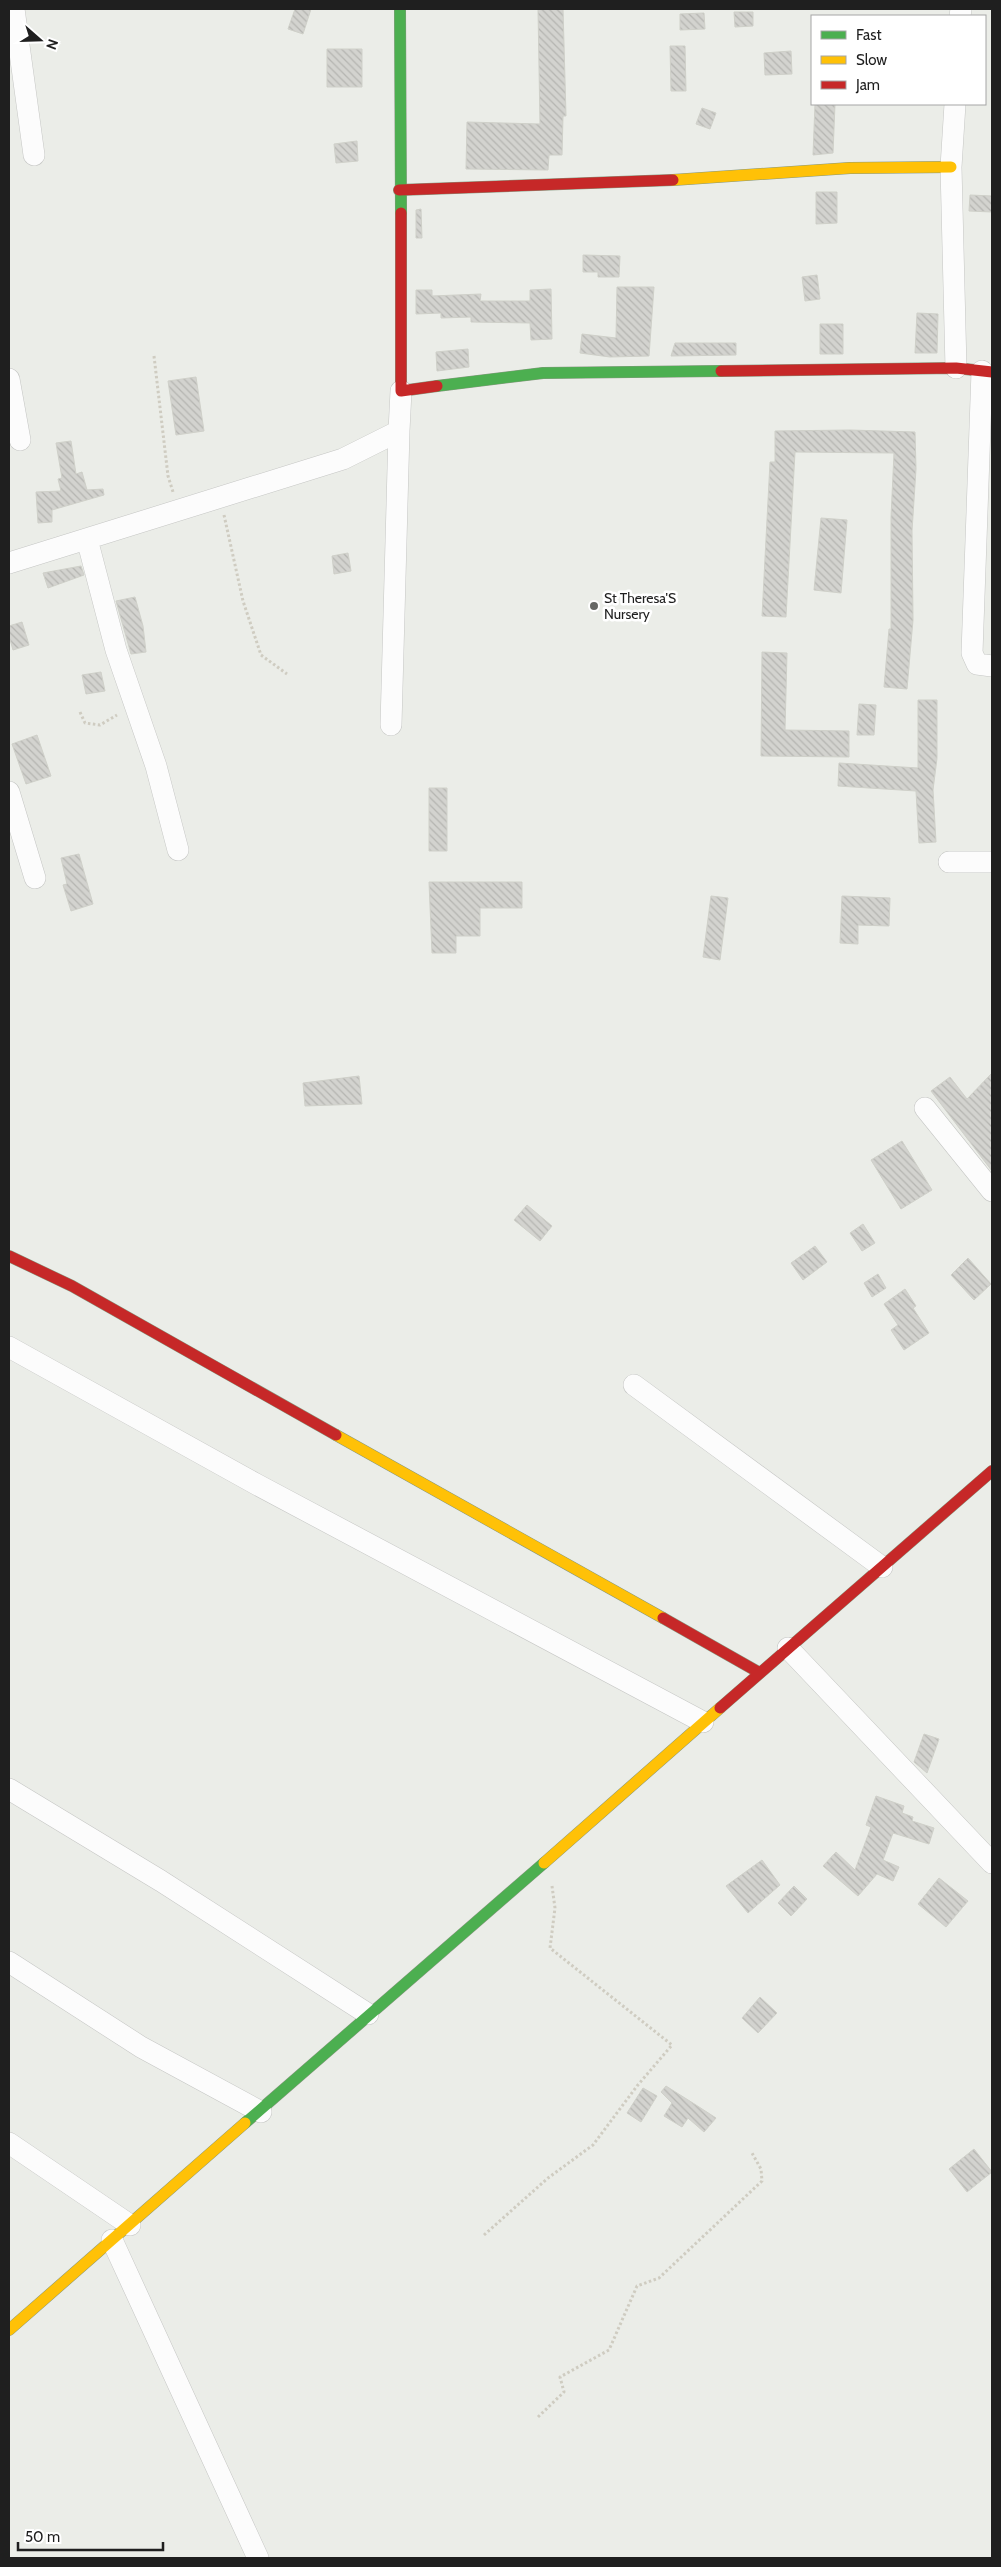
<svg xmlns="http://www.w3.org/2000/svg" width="1001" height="2567" font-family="Cabin,sans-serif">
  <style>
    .building { fill: url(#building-back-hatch); stroke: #cfd0c9 }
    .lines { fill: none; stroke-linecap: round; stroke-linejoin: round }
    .street-casing { stroke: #c5c6c4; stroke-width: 22 }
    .fast-casing { stroke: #86987f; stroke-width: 12 }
    .slow-casing { stroke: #86987f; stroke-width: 12 }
    .jam-casing { stroke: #86987f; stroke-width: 12 }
    .path { stroke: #cfccc1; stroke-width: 3; stroke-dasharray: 2.5 2.5; stroke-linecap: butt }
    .street { stroke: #fcfcfc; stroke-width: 21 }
    .fast { stroke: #4caf50; stroke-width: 11 }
    .slow { stroke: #ffc107; stroke-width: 11 }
    .jam { stroke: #c62828; stroke-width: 11 }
    .poi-dot { fill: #666765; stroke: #fff; stroke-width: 2 }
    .labels { text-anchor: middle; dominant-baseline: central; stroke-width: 5; stroke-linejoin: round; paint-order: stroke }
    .poi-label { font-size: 14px; fill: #1f1f1f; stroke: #fff; text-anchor: start }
  </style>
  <defs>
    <pattern id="building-back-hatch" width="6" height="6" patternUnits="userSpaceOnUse" patternTransform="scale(1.25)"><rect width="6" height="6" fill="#d3d3cf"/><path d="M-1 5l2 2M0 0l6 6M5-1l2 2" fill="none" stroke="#b5b5b1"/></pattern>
  </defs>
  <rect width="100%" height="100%" fill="#ebede8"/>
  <path class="building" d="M295,9h16l-8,25 -15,-5z
    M538,9h25l3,107h-3l-1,39h-13l-1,15 -82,-1 1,-47 73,2z
    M734,12h19v14l-18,1z
    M704,13l1,16 -25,1v-16z
    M670,46h15l1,45h-15z
    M327,49h35v38h-35z
    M791,51l1,23 -27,1 -1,-22z
    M815,104h20l-2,49 -20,2z
    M702,108l14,5 -6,16 -14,-5z
    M357,141l1,20 -22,2 -2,-19z
    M816,192h21v31l-21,1z
    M970,195l22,1v16l-23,-1z
    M421,209l1,29h-6v-28z
    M583,255l37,1 -1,21h-21v-5h-15z
    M817,275l3,24 -15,2 -3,-24z
    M617,287h37l-5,69 -39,1 -30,-4 2,-19 34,4z
    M551,289l1,50 -21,1 -1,-17 -59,-1v-5l-30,1v-5l-25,1v-24h16v6l49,-2 -1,7h50v-11z
    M917,313l21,1 -1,39h-22z
    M820,324h23v30h-23z
    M675,343h61v12l-65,1z
    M468,349l1,18 -32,4 -1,-19z
    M196,377l8,54 -28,4 -8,-54z
    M850,430l65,2 1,37 -4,62 1,89 -6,69 -23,-2 5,-58h2v-112l3,-64 -99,-1 -9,165 -24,-1 8,-154h5v-31z
    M71,441l5,33 6,-2 5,18 16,-1 1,6 -52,15v12l-14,1 -2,-31 25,-1 -3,-12 4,-1 -6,-35z
    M821,518l26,2 -6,73 -27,-3z
    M348,553l3,18 -17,3 -2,-18z
    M81,566l3,9 -36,13 -5,-15z
    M135,597l8,29 3,26 -15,2 -15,-53z
    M22,622l7,23 -16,5 -4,-14v-10z
    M762,652l25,1 -2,77 64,1v26l-88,-1z
    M101,672l4,19 -19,3 -4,-19z
    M918,700h19v58l-4,32 3,52 -17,1 -3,-52 -78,-5 1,-23 79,5z
    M859,704l17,1 -2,30h-17z
    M37,735l14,41 -25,8 -14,-40z
    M429,788h18v63h-18z
    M79,854l14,50 -22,7 -8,-26 4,-1 -6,-26z
    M429,882h93v26h-42v28h-24v17h-24z
    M711,896l17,2 -8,62 -17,-3z
    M842,896l48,2 -1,28 -31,-1v19l-18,-1z
    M992,1073v98l-61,-80 19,-14 17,22z
    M359,1076l3,28 -57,2 -2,-23z
    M902,1141l30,49 -31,19 -30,-49z
    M527,1205l25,21 -12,15 -26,-21z
    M863,1224l12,19 -13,8 -12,-18z
    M815,1246l12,16 -24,18 -12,-17z
    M968,1258l23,26 -17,16 -23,-25z
    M878,1274l8,14 -14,9 -8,-14z
    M905,1289l11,17 -3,2 16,25 -25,17 -13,-20 7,-5 -14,-21z
    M924,1734l15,5 -12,34 -13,-11z
    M876,1796l28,10 -2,7 11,4 -1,4 22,7 -5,16 -36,-11 -10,27 16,7 -6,14 -16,-7 -19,22 -35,-30 13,-14 19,18 16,-43 -5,-2z
    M762,1860l18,25 -32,28 -22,-27z
    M939,1878l29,23 -22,26 -28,-23z
    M794,1886l13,13 -16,17 -13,-13z
    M760,1997l17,16 -19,20 -16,-15z
    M666,2086l30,19 20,13 -12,14 -16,-14 -6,9 -18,-11 8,-13 -11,-11z
    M643,2088l14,8 -16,26 -14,-9z
    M974,2149l18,23 -25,20 -18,-23z"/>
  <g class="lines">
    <defs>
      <path id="street" d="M14,9l20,146
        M960,16l1,-7
        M955,104l-4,63 5,201
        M982,371l-10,282 5,11 15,2
        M9,379l11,61
        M87,539l29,111 40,116 22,84
        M9,563l334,-104 56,-28 2,-40
        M391,725l8,-294
        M9,792l26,86
        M949,862h43
        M925,1108l67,83
        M9,1347l247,137 447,238
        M634,1385l248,182
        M788,1648l204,215
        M9,1789l152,92 207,133
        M9,1962l132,85 120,65
        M9,2143l121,82
        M112,2240l146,318"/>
      <path id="fast" d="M400,9l1,204
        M437,386l106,-13 178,-2
        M245,2123l299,-260"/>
      <path id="slow" d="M673,180l177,-12 101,-1
        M336,1435l327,183
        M544,1863l176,-155
        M9,2330l236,-207"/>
      <path id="jam" d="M399,190l274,-10
        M401,213v178l36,-5
        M721,371l235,-3 36,4
        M9,1256l63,30 264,149
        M663,1618l97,55
        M720,1708l272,-237"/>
    </defs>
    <use href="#street" class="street-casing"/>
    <use href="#fast" class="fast-casing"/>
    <use href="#slow" class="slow-casing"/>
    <use href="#jam" class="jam-casing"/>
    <path class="path" d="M154,356l14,120 5,16
      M224,515l19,86 18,54 26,19
      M80,712l5,11 15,2 17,-10
      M484,2235l64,-57 45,-33 44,-59 35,-41 -122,-97 5,-40 -3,-22
      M538,2417l26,-25 -4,-15 49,-27 28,-64 22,-8 103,-97 -1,-12 -9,-16"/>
    <use href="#street" class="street"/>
    <use href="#fast" class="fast"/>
    <use href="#slow" class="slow"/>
    <use href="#jam" class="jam"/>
  </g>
  <circle class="poi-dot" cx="594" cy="606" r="5"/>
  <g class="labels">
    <g class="poi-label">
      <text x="604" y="598">St Theresa'S<tspan x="604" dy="16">Nursery</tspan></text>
    </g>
  </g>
  <rect width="1001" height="2567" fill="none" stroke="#1f1f1f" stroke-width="20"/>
  <rect x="811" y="15" width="175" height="90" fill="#ffffff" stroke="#a5a5a5"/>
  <rect x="821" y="31" width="25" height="8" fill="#4caf50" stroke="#a5a5a5"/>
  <text x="856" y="40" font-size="15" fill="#1f1f1f">Fast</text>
  <rect x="821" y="56" width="25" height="8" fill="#ffc107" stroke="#a5a5a5"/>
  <text x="856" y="65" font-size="15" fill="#1f1f1f">Slow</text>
  <rect x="821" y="81" width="25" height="8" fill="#c62828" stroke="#a5a5a5"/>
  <text x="856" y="90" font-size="15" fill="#1f1f1f">Jam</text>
  <g transform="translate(40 40) rotate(110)" stroke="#ffffff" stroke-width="4" paint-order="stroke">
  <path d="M0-4L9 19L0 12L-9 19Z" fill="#1f1f1f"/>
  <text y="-8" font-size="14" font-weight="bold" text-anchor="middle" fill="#1f1f1f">N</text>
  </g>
  <path d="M18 2542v8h145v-8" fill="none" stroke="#1f1f1f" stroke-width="2.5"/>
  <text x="25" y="2542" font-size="15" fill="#1f1f1f" stroke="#ffffff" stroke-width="4" paint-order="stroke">50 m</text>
</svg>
